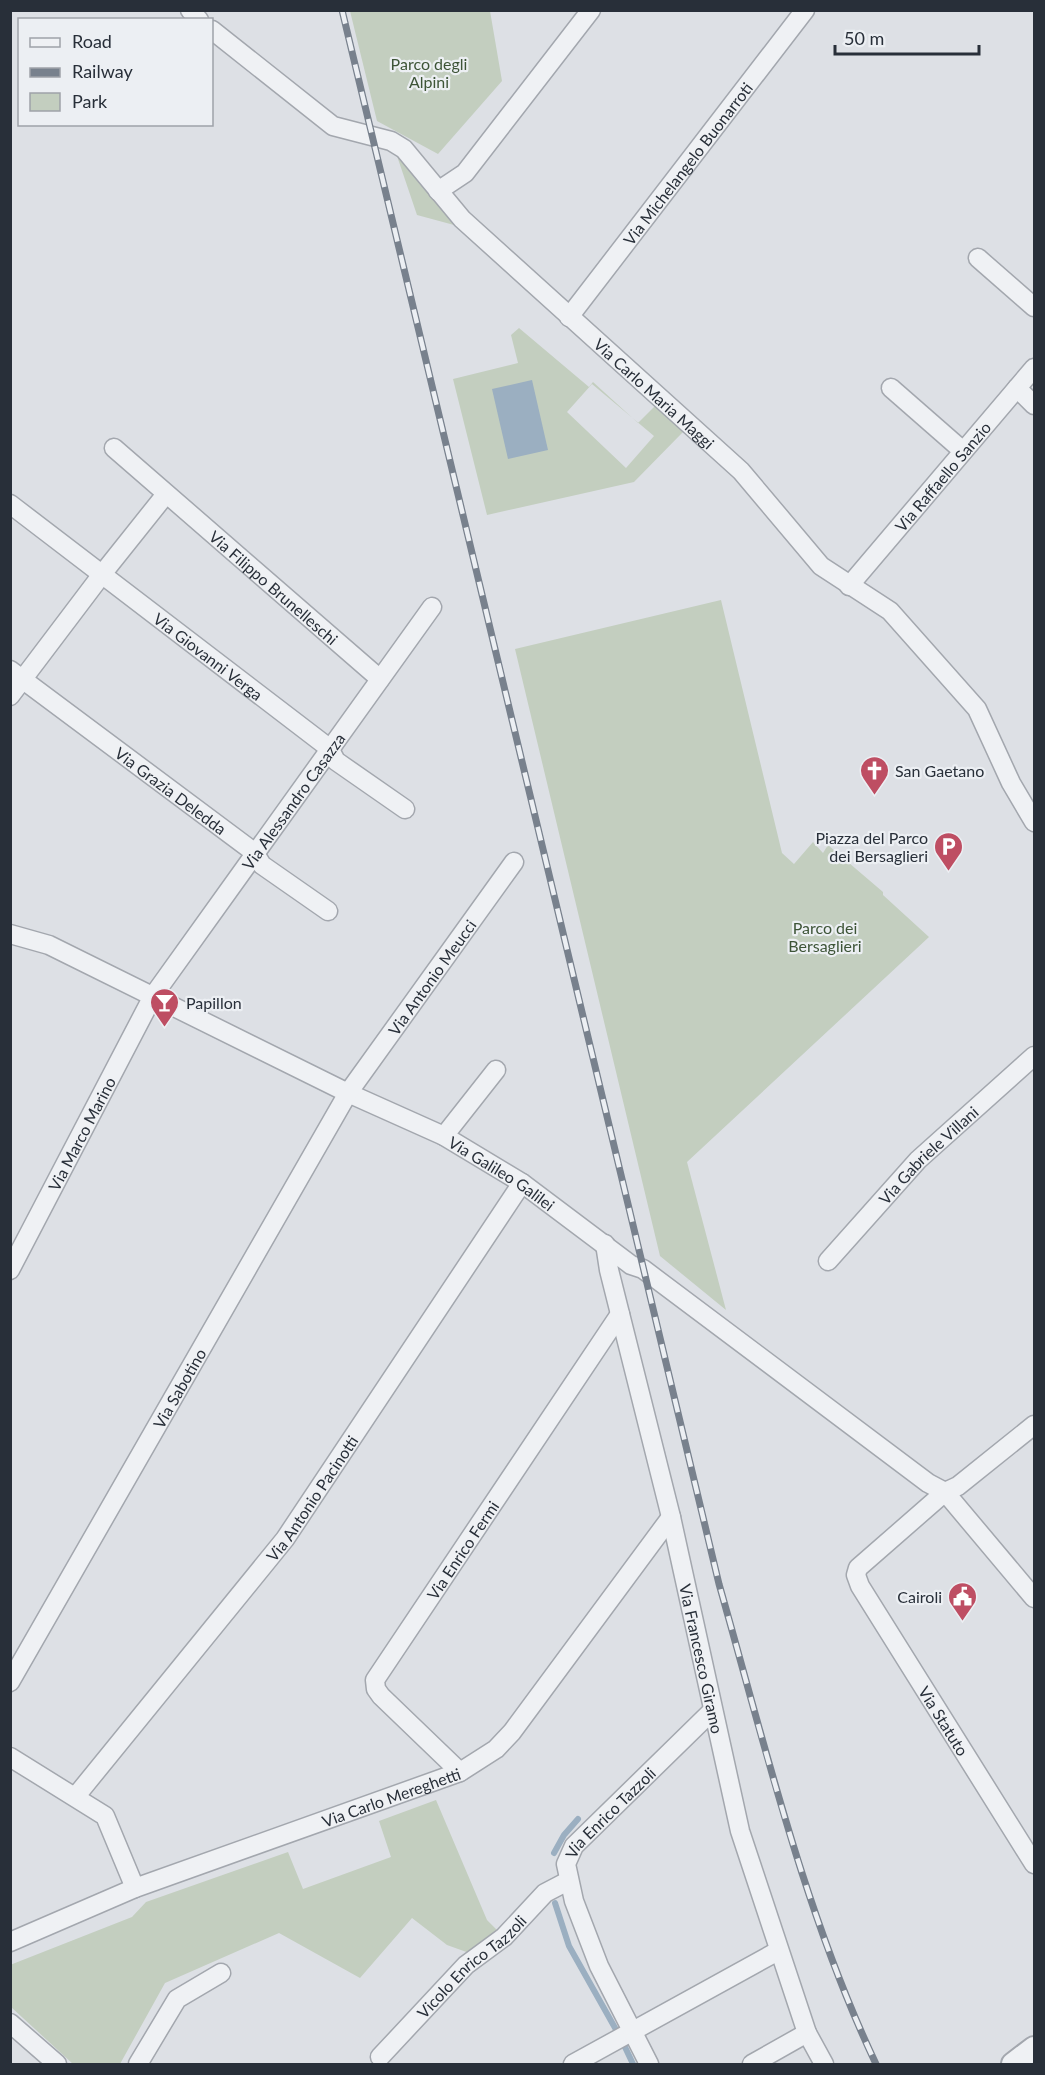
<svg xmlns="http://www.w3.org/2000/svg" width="1045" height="2075" font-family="Lato,sans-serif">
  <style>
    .green { fill: #c3cebf; fill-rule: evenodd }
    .water { fill: #9bafc1 }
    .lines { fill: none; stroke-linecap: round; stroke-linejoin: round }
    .stream { stroke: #9bafc1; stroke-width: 6 }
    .minor-casing { stroke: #a3a7ae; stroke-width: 21 }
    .tertiary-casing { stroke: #a3a7ae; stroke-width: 26 }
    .minor { stroke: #eff1f4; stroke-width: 18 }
    .tertiary { stroke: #eff1f4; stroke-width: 22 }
    .rail-casing { stroke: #78818d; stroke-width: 7 }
    .rail { stroke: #eceff3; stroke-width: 4.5; stroke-dasharray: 14; stroke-linecap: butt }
    .labels { text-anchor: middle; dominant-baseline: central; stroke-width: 4.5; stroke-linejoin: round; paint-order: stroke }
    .park-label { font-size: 16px; fill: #3d5437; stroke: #eceff3 }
    .street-label { font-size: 16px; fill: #282f39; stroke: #eceff3 }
    .poi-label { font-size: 16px; fill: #282f39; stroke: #eceff3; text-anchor: start }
  </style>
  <rect width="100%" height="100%" fill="#dde0e5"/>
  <path class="green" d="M350,11h140l12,70 -64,73 -61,-33z
    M396,153l28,30 30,42 -37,-10z
    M519,328l70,59 4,-5 45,41 17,-17 28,26 -49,50 -147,33 -34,-136 65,-16 -7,-28zM592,384l62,52 -28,32 -59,-56z
    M721,600l61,253 12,11 19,-22 10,11 5,-8 55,47v3l46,42 -242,225 39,148 -66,-54 -145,-607z
    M436,1800l51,120 12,12 -27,22 -25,-9 -35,-27 -52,60 -81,-45 -114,50 -45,81h-47l-62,-57 -1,-42 122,-48 14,-15 142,-50 15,37 88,-32 -12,-36z"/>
  <path class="water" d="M532,380l16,70 -40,9 -16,-70z"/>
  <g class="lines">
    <path class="stream" d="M554,1853l10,-18 14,-16
      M555,1903l14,43 50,89
      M624,2045l9,19"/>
    <defs>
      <g id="minor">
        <path d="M190,10l9,10"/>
        <path id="s1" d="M212,30l121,96 58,15 13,8 58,70 279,252 80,95 69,45 87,98 34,74 23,39"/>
        <path d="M438,191l27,-18 126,-163"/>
        <path d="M978,258l56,49"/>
        <path id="s2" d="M569,317l236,-307"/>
        <path d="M891,388l72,63"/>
        <path d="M1017,388l17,17"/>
        <path id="s3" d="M114,448l266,231"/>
        <path id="s4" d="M10,504l319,244 7,13 69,48"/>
        <path id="s5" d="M849,586l185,-218"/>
        <path id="s6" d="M10,670l244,182 8,13 66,46"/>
        <path d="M10,696l93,-123 63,-79"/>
        <path id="s7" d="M10,934l39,11 299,148 96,43 78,47 109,82 12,4 285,214 17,9 89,106"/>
        <path d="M444,1136l52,-66"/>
        <path id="s8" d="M605,1244l4,26 62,247 69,314 67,202 17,31"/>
        <path id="s9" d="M828,1261l90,-101 116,-104"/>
        <path id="s10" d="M10,1270l143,-274 279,-389"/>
        <path id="s11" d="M1034,1425l-76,61 -13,6 -87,76 -2,7 4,11 174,278"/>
        <path id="s12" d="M10,1682l338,-589 166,-231"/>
        <path d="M10,1757l95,59 30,72"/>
        <path id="s13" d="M460,1772l-79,-76 -5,-7 -1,-9 245,-366"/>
        <path id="s14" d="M76,1796l209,-257 237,-356"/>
        <path id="s15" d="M10,1942l125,-54 325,-116 36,-23 16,-17 159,-215"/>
        <path d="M10,2023l47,41"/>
        <path id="s16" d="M380,2057l86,-92 38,-28 41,-44 23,-12"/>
        <path d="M138,2064l39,-65 44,-26"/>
        <path d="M573,2064l205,-113"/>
        <path id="s17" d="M649,2064l-50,-98 -25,-65 -8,-37 8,-18 138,-135"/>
        <path d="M752,2064l55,-31"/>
      </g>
      <path id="tertiary" d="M1013,2064l21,-16"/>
    </defs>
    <use href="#minor" class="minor-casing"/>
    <use href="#tertiary" class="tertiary-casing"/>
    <use href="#minor" class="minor"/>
    <use href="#tertiary" class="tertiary"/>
    <defs>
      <path id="rail" d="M342,10l377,1574c46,161 85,328 157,480"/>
    </defs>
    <use href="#rail" class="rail-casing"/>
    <use href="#rail" class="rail"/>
  </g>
  <defs>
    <symbol id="church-pin" viewBox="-11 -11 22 30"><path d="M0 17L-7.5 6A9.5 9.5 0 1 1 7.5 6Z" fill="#be4e63" stroke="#eceff3"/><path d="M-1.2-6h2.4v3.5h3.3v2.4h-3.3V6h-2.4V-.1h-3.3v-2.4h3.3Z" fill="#fff"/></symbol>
    <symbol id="parking-pin" viewBox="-11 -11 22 30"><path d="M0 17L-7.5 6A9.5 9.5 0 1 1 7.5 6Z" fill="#be4e63" stroke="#eceff3"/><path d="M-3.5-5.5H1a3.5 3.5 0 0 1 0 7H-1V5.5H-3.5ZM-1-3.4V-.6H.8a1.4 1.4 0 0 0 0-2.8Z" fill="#fff"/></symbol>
    <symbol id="bar-pin" viewBox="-11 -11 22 30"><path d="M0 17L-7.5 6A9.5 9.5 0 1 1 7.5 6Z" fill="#be4e63" stroke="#eceff3"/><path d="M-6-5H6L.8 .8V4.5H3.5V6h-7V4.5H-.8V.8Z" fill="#fff"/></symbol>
    <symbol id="civic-pin" viewBox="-11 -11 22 30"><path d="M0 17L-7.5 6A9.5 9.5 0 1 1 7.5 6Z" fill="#be4e63" stroke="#eceff3"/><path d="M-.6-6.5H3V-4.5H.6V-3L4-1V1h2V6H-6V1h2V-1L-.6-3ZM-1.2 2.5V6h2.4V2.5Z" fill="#fff"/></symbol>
  </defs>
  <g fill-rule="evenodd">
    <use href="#church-pin" x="858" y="754" width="33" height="45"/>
    <use href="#parking-pin" x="932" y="830" width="33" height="45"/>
    <use href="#bar-pin" x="148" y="986" width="33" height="45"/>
    <use href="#civic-pin" x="946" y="1580" width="33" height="45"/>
  </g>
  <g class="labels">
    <g class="park-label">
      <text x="429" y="63">Parco degli<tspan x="429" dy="18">Alpini</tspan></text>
      <text x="825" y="927">Parco dei<tspan x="825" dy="18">Bersaglieri</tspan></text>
    </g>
    <g class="street-label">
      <text stroke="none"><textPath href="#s2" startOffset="194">Via Michelangelo Buonarroti</textPath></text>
      <text stroke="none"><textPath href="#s1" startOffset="580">Via Carlo Maria Maggi</textPath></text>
      <text stroke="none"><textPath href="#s5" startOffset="144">Via Raffaello Sanzio</textPath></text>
      <text stroke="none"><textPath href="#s3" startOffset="212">Via Filippo Brunelleschi</textPath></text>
      <text stroke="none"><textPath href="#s4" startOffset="250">Via Giovanni Verga</textPath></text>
      <text stroke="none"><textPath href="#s6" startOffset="201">Via Grazia Deledda</textPath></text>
      <text stroke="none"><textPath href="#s10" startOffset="549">Via Alessandro Casazza</textPath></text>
      <text stroke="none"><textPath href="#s12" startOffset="822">Via Antonio Meucci</textPath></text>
      <text stroke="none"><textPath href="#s10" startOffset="154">Via Marco Marino</textPath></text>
      <text stroke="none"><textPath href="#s9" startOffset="146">Via Gabriele Villani</textPath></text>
      <text stroke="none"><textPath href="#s7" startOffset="548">Via Galileo Galilei</textPath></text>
      <text stroke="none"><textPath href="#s12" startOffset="339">Via Sabotino</textPath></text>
      <text stroke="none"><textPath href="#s14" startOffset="380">Via Antonio Pacinotti</textPath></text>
      <text stroke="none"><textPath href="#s13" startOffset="284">Via Enrico Fermi</textPath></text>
      <text stroke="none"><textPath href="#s8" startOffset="426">Via Francesco Giramo</textPath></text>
      <text stroke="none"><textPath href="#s11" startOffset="405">Via Statuto</textPath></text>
      <text stroke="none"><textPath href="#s15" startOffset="408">Via Carlo Mereghetti</textPath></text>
      <text stroke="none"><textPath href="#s17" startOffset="286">Via Enrico Tazzoli</textPath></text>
      <text stroke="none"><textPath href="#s16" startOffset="129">Vicolo Enrico Tazzoli</textPath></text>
    </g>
    <g class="poi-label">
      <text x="895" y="770">San Gaetano</text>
      <text x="928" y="837" text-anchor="end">Piazza del Parco<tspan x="928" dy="18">dei Bersaglieri</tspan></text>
      <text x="186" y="1002">Papillon</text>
      <text x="942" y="1596" text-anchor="end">Cairoli</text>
    </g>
  </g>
  <rect width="1045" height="2075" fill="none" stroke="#282f39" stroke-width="24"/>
  <rect x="18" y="18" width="195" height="108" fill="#eceff3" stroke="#9ea2a9" stroke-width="1.5"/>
  <rect x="30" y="38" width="30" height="9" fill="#eff1f4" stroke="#9ea2a9" stroke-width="1.5"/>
  <text x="72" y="48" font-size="18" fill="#282f39">Road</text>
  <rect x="30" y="68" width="30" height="9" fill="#78818d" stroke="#9ea2a9" stroke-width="1.5"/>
  <text x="72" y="78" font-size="18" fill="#282f39">Railway</text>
  <rect x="30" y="93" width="30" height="18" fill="#c3cebf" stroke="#9ea2a9" stroke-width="1.5"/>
  <text x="72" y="108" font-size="18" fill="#282f39">Park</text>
  <path d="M835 45v9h144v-9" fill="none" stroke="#282f39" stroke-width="3"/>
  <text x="844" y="45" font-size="18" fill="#282f39" stroke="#eceff3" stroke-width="4.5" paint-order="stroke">50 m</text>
</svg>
